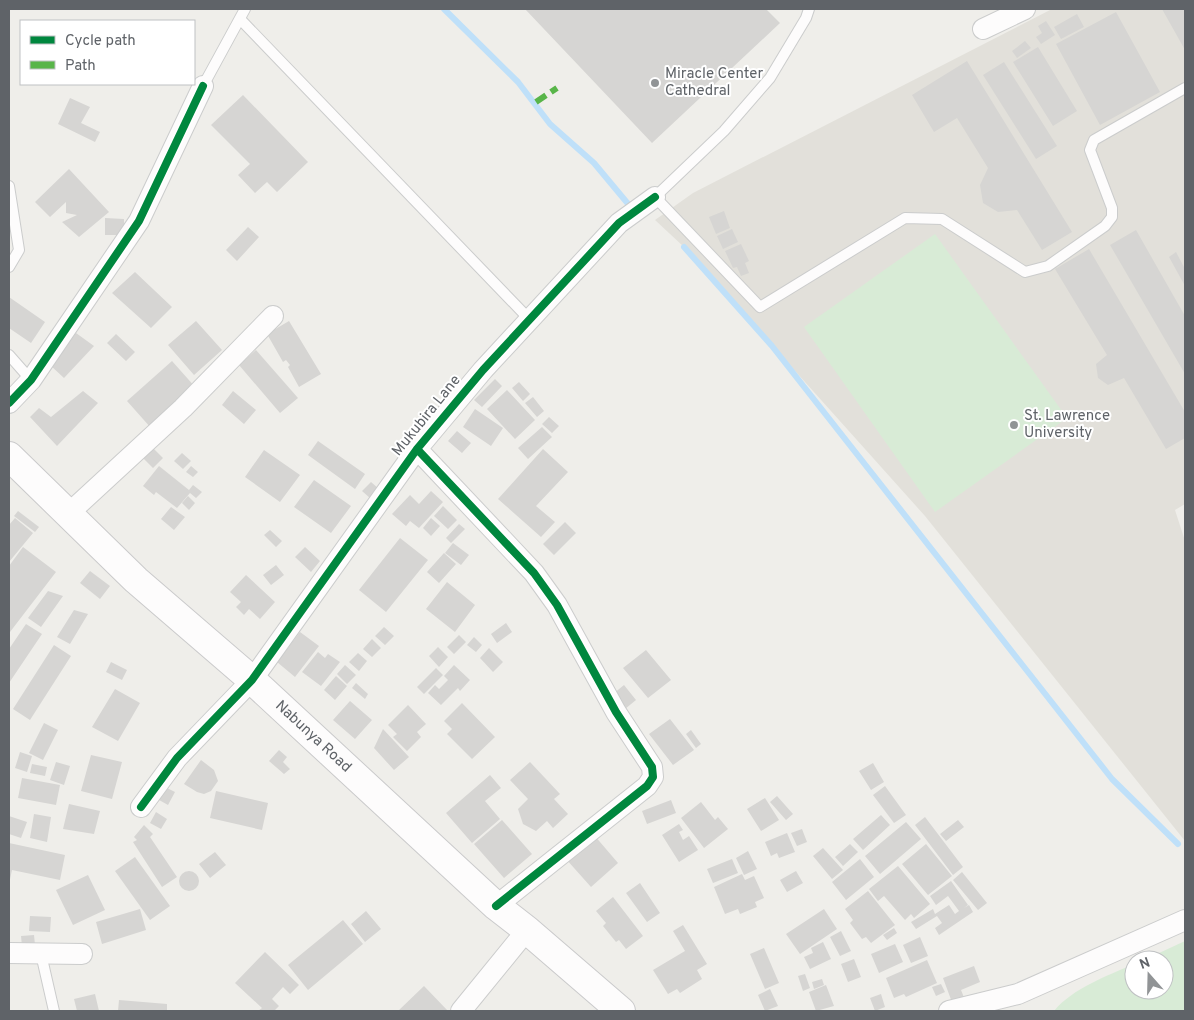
<svg xmlns="http://www.w3.org/2000/svg" width="1194" height="1020" font-family="Overpass,sans-serif">
  <style>
    .education { fill: #e2e0da }
    .green { fill: #d8ebd6 }
    .lines { fill: none; stroke-linecap: round; stroke-linejoin: round }
    .stream { stroke: #bfe0f9; stroke-width: 6 }
    .building { fill: #d6d5d3 }
    .lane-casing { stroke: #cbcccc; stroke-width: 12 }
    .street-casing { stroke: #cbcccc; stroke-width: 22 }
    .secondary-casing { stroke: #cacacb; stroke-width: 30 }
    .lane { stroke: #fdfcfc; stroke-width: 10 }
    .street { stroke: #fdfcfc; stroke-width: 20 }
    .secondary { stroke: #fdfcfc; stroke-width: 28 }
    .quiet { stroke: #58b549; stroke-width: 6; stroke-dasharray: 12 6; stroke-linecap: butt }
    .cycleway-casing { stroke: #fff; stroke-width: 11 }
    .cycleway { stroke: #00873e; stroke-width: 8 }
    .poi-dot { fill: #919496; stroke: #fff; stroke-width: 2 }
    .labels { text-anchor: middle; dominant-baseline: central; stroke-width: 4; stroke-linejoin: round; paint-order: stroke }
    .poi-label { font-size: 15px; fill: #5f6368; stroke: #fff; text-anchor: start }
    .street-label { font-size: 15px; fill: #5f6368; stroke: #fff }
  </style>
  <rect width="100%" height="100%" fill="#efeeea"/>
  <path class="education" d="M1052,9h133v495l-10,6 10,31v300l-260,-325 -241,-269 -29,-27 38,-27z"/>
  <path class="green" d="M935,234l132,184 -132,94 -131,-185z
    M1185,941v70h-131c19,-23 53,-35 80,-47v26h30v-30h-20z"/>
  <g class="lines">
    <path class="stream" d="M444,9l74,73 32,42 44,39 35,42
      M684,247l88,99 340,433 66,65"/>
  </g>
  <path class="building" d="M525,9h241l14,14 -128,120z
    M1162,9h23v41z
    M1116,12l44,80 -60,33 -44,-81z
    M1077,14l7,13 -23,12 -7,-12z
    M1046,21l9,14 -14,9 -5,-7 6,-4 -4,-7z
    M1025,41l6,7 -14,10 -5,-7z
    M1038,47l39,64 -24,15 -40,-64z
    M967,61l105,171 -30,18 -25,-40 -19,2 -15,-9 -3,-18 8,-17 -31,-50 -23,14 -22,-37z
    M1004,62l53,84 -21,13 -53,-84z
    M243,95l65,67 -31,30 -10,-10 -12,11 -17,-18 12,-11 -39,-39z
    M70,98l20,9 -9,16 19,9 -5,10 -37,-18z
    M69,169l40,43 -30,25 -17,-15 15,-7 -11,-2v-11l-16,15 -15,-15z
    M724,211l6,17 -14,6 -7,-17z
    M105,218l19,1v16h-19z
    M248,227l11,10 -22,24 -11,-11z
    M732,229l6,13 -15,7 -6,-13z
    M1136,230l49,86v58l-75,-129z
    M741,244l8,17 -4,2 4,10 -8,3 -4,-9 -4,1 -8,-17z
    M1089,249l96,163v26l-19,11 -42,-71 -16,7 -10,-7 -2,-14 11,-9 -52,-86z
    M1176,252l9,17v17l-16,-29z
    M135,272l37,35 -21,21 -39,-35z
    M9,297l36,25 -14,21 -22,-15z
    M196,321l26,29 -28,25 -26,-30z
    M289,321l32,53 -22,13 -11,-20 2,-2 -4,-5 -3,2 -16,-28z
    M76,333l18,13 -30,32 -14,-13z
    M116,334l19,18 -9,9 -19,-18z
    M256,350l42,48 -18,15 -41,-48z
    M172,361l24,27 -45,40 -24,-27z
    M495,379l7,7 -20,21 -8,-7z
    M519,382l11,12 -7,7 -11,-13z
    M507,390l28,30 -20,19 -28,-30z
    M83,391l15,12 -41,43 -27,-29 9,-9 12,9z
    M233,391l23,19 -12,14 -22,-19z
    M533,397l11,14 -7,6 -12,-14z
    M475,409l28,19 -12,18 -28,-19z
    M549,417l10,9 -7,7 -10,-9z
    M542,427l10,10 -24,22 -10,-11z
    M457,431l14,12 -9,10 -14,-12z
    M318,441l47,33 -10,15 -47,-34z
    M151,446l12,12 -10,10 -12,-12z
    M543,449l25,23 -32,34 19,16 -14,15 -43,-38z
    M264,450l36,25 -20,27 -35,-25z
    M182,453l9,8 -8,8 -9,-8z
    M159,466l30,24 4,-5 9,7 -6,6 -6,-5 -13,15 -21,-16 -2,3 -11,-9z
    M191,466l7,6 -5,5 -7,-5z
    M314,480l37,26 -20,27 -37,-26z
    M371,482l8,7 -9,9 -8,-7z
    M431,491l12,11 -24,26 -9,-7 -4,5 -14,-12 18,-19 9,9z
    M188,496l7,7 -6,7 -7,-7z
    M443,506l14,14 -9,9 -14,-13z
    M171,507l14,10 -11,13 -13,-11z
    M18,511l21,16 -4,5 -21,-16z
    M15,518l18,15 -24,29v-37z
    M431,518l9,8 -9,10 -8,-8z
    M565,522l11,11 -22,22 -11,-11z
    M459,524l6,5 -14,14 -5,-5z
    M270,530l12,11 -6,6 -12,-12z
    M400,538l28,22 -42,52 -27,-22z
    M453,543l16,12 -8,10 -16,-12z
    M23,547l33,25 -46,60 -1,-66z
    M305,547l15,14 -9,11 -16,-15z
    M444,553l12,11 -17,19 -12,-11z
    M276,565l8,10 -13,10 -8,-10z
    M90,571l20,15 -10,13 -20,-16z
    M246,575l29,27 -15,17 -11,-10 -5,6 -8,-8 5,-5 -11,-10z
    M447,582l28,23 -20,27 -29,-23z
    M48,591l15,5 -22,31 -13,-9z
    M74,610l14,4 -18,30 -13,-7z
    M506,623l6,9 -15,11 -6,-9z
    M26,624l16,10 -33,49v-34z
    M384,627l10,9 -9,9 -10,-9z
    M300,632l19,14 -24,31 -18,-15z
    M459,635l7,7 -12,12 -7,-7z
    M474,637l8,8 -6,7 -9,-7z
    M372,639l9,9 -9,9 -9,-8z
    M54,645l17,11 -41,64 -17,-11z
    M438,647l10,10 -9,10 -10,-11z
    M489,648l14,14 -10,10 -13,-14z
    M646,650l25,30 -23,18 -25,-30z
    M318,652l7,6 3,-4 12,8 -19,24 -19,-14z
    M358,653l9,8 -8,10 -10,-9z
    M111,662l16,8 -5,10 -16,-8z
    M345,665l11,10 -9,9 -10,-10z
    M454,665l16,15 -10,11 -2,-3 -17,17 -13,-12 7,-8 4,4 9,-9 -4,-4z
    M436,668l7,7 -19,19 -7,-7z
    M336,676l11,10 -12,14 -11,-10z
    M356,683l12,11 -3,5 -13,-11z
    M624,685l12,15 -11,9 -12,-15z
    M115,689l25,14 -22,38 -26,-14z
    M350,701l22,19 -17,19 -22,-19z
    M462,703l33,34 -23,22 -25,-25 5,-5 -8,-8z
    M408,705l18,19 -9,8 4,5 -14,14 -14,-14 4,-3 -9,-9z
    M670,719l24,31 -21,15 -24,-31z
    M44,723l14,7 -15,30 -14,-7z
    M383,729l26,28 -15,13 -20,-22z
    M691,730l10,14 -5,4 -10,-14z
    M279,750l8,7 -4,5 7,7 -6,5 -15,-13z
    M20,752l12,4 -5,16 -12,-4z
    M91,755l31,7 -10,37 -31,-8z
    M201,760l13,10 4,11 -7,10 -7,3 -7,-2 -13,-8z
    M56,762l14,4 -6,19 -14,-5z
    M530,762l30,32 -6,5 14,15 -15,14 -6,-7 -11,10 -13,-7 -5,-15 10,-10 -18,-19z
    M873,763l11,19 -13,8 -12,-19z
    M32,764l15,3 -2,9 -15,-3z
    M490,775l11,13 -16,13 15,18 -28,24 -26,-30z
    M22,778l38,7 -4,20 -38,-7z
    M159,784l16,8 -7,13 -16,-9z
    M885,786l21,29 -12,8 -21,-28z
    M216,791l52,12 -6,27 -52,-12z
    M777,796l16,18 -7,6 -16,-18z
    M765,798l14,22 -18,11 -14,-22z
    M671,800l5,13 -29,11 -5,-13z
    M701,802l14,18 3,-3 10,12 -24,19 -23,-30z
    M69,804l31,7 -6,23 -31,-5z
    M156,812l11,7 -6,10 -11,-6z
    M34,814l17,3 -4,25 -17,-4z
    M881,815l9,10 -27,25 -10,-11z
    M9,816l18,6 -6,16 -12,-4z
    M925,817l38,50 -10,8 -38,-50z
    M502,820l30,34 -28,24 -30,-34z
    M958,820l6,7 -18,14 -6,-7z
    M906,822l15,17 -41,35 -15,-18z
    M679,824l4,6 -4,2 4,8 6,-4 9,14 -19,12 -17,-27z
    M144,825l9,9 -3,3 27,40 -15,10 -29,-45 4,-2 -3,-3z
    M802,829l5,13 -10,4 -6,-13z
    M787,833l8,19 -16,6 -2,-5 -6,3 -6,-14z
    M594,835l24,28 -27,24 -25,-28z
    M9,843l56,12 -5,25 -48,-10 -3,14z
    M850,844l8,8 -15,14 -8,-9z
    M926,844l26,32 -24,19 -26,-31z
    M823,848l20,22 -11,9 -19,-23z
    M748,851l9,18 -13,6 -8,-17z
    M215,852l11,13 -16,13 -11,-14z
    M135,857l35,49 -20,14 -35,-49z
    M732,859l6,14 -25,10 -6,-14z
    M860,859l14,18 -28,23 -14,-18z
    M898,866l32,38 -16,14 -3,-4 -6,6 -21,-24 -6,5 -9,-12z
    M796,871l7,12 -16,9 -7,-12z
    M179 881a10 10 0 1 1 20 0a10 10 0 1 1-20 0Z
    M962,872l25,31 -9,7 -25,-30z
    M742,874l3,6 9,-4 10,22 -9,4 2,5 -17,7 -2,-5 -13,5 -11,-27z
    M88,875l17,35 -32,15 -17,-35z
    M951,881l17,24 -4,3 5,-3 4,7 -34,23 -4,-7 7,-5 -5,-7 -21,13 -5,-7 22,-13 2,5 14,-9 6,9 4,-3 -11,-15 -12,9 -6,-9z
    M640,883l20,30 -13,9 -21,-29z
    M868,891l27,34 -24,18 -5,-6 -4,2 -12,-16 3,-3 -8,-11z
    M613,897l30,39 -17,13 -7,-9 -3,2 -13,-16 3,-3 -10,-12z
    M140,909l6,21 -44,14 -6,-22z
    M824,909l13,20 -37,25 -14,-20z
    M366,911l15,18 -16,13 -14,-18z
    M30,916l21,1 -1,15 -21,-1z
    M343,920l20,24 -55,46 -20,-25z
    M683,925l24,39 -10,6 5,9 -22,14 -3,-4 -9,5 -15,-24 32,-19 -12,-20z
    M894,928l3,5 -10,7 -4,-5z
    M841,931l10,20 -11,5 -10,-19z
    M34,935l1,10 -13,1 -1,-10z
    M920,937l8,19 -17,7 -8,-18z
    M823,942l8,17 -21,10 -6,-12 9,-4 -2,-5z
    M895,944l8,18 -24,11 -8,-19z
    M764,948l15,35 -14,6 -15,-35z
    M265,952l34,33 -9,9 -7,-7 -11,12 7,7 -5,5h-16l4,-3 -27,-25z
    M854,959l7,18 -13,5 -7,-18z
    M927,960l10,23 -31,14 -2,-3 -10,4 -8,-20z
    M974,966l6,16 -19,8 4,10 -12,5 -10,-27z
    M805,974l5,14 -7,3 -5,-15z
    M822,979l2,6 -10,4 -2,-7z
    M941,984l4,8 -9,4 -4,-9z
    M826,985l8,21 -18,5 -7,-19z
    M424,986l24,25h-50z
    M770,989l8,17 -13,5 -7,-16z
    M95,994l4,17h-22l-3,-12z
    M881,994l4,13 -10,4 -5,-13z
    M119,1000l48,4v7h-49z"/>
  <g class="lines">
    <defs>
      <path id="lane" d="M809,9l-3,9 -36,60 -46,53 -69,66 105,110 145,-89 37,1 83,53 23,-6 57,-40 7,-9v-9l-22,-58 4,-10 91,-52
        M240,19l290,301
        M203,86l42,-77
        M9,186l10,64 -10,17
        M9,355l22,25
        M41,954l13,57"/>
      <path id="street" d="M983,29l42,-20
        M9,403l22,-23 108,-159 64,-135
        M417,449l117,124 23,32 59,107 36,55 1,10 -6,9 -151,120
        M68,514l115,-106 90,-92
        M141,807l36,-49 75,-78 165,-231 66,-79 136,-147 36,-26
        M9,953l73,1
        M461,1011l66,-81
        M949,1011l69,-17 167,-74"/>
      <g id="secondary">
        <path id="s1" d="M9,456l127,124 116,100 244,226 31,24 94,81"/>
      </g>
    </defs>
    <use href="#lane" class="lane-casing"/>
    <use href="#street" class="street-casing"/>
    <use href="#secondary" class="secondary-casing"/>
    <use href="#lane" class="lane"/>
    <use href="#street" class="street"/>
    <use href="#secondary" class="secondary"/>
    <path class="quiet" d="M536,102l21,-14"/>
    <defs>
      <path id="cycleway" d="M9,403l22,-23 108,-159 64,-135
        M417,449l117,124 23,32 59,107 36,55 1,10 -6,9 -151,120
        M141,807l36,-49 75,-78 165,-231 66,-79 136,-147 36,-26"/>
    </defs>
    <use href="#cycleway" class="cycleway-casing"/>
    <use href="#cycleway" class="cycleway"/>
  </g>
  <g class="poi-dot">
    <circle cx="655" cy="83" r="5"/>
    <circle cx="1014" cy="425" r="5"/>
  </g>
  <g class="labels">
    <g class="poi-label">
      <text x="665" y="74">Miracle Center<tspan x="665" dy="17">Cathedral</tspan></text>
      <text x="1024" y="416">St. Lawrence<tspan x="1024" dy="17">University</tspan></text>
    </g>
    <g class="street-label">
      <text transform="translate(427 416) rotate(-51)">Mukubira Lane</text>
      <text stroke="none"><textPath href="#s1" startOffset="414">Nabunya Road</textPath></text>
    </g>
  </g>
  <rect width="1194" height="1020" fill="none" stroke="#5f6368" stroke-width="20"/>
  <rect x="20" y="20" width="175" height="65" fill="#ffffff" stroke="#bfc1c3"/>
  <rect x="30" y="36" width="25" height="8" fill="#00873e" stroke="#bfc1c3"/>
  <text x="65" y="45" font-size="15" fill="#5f6368">Cycle path</text>
  <rect x="30" y="61" width="25" height="8" fill="#58b549" stroke="#bfc1c3"/>
  <text x="65" y="70" font-size="15" fill="#5f6368">Path</text>
  <g transform="translate(1149 975) rotate(340)"><circle r="24" fill="#ffffff" stroke="#bfc1c3"/>
  <path d="M0-4L9 19L0 12L-9 19Z" fill="#919496"/>
  <text y="-8" font-size="14" font-weight="bold" text-anchor="middle" fill="#5f6368">N</text>
  </g>
</svg>
